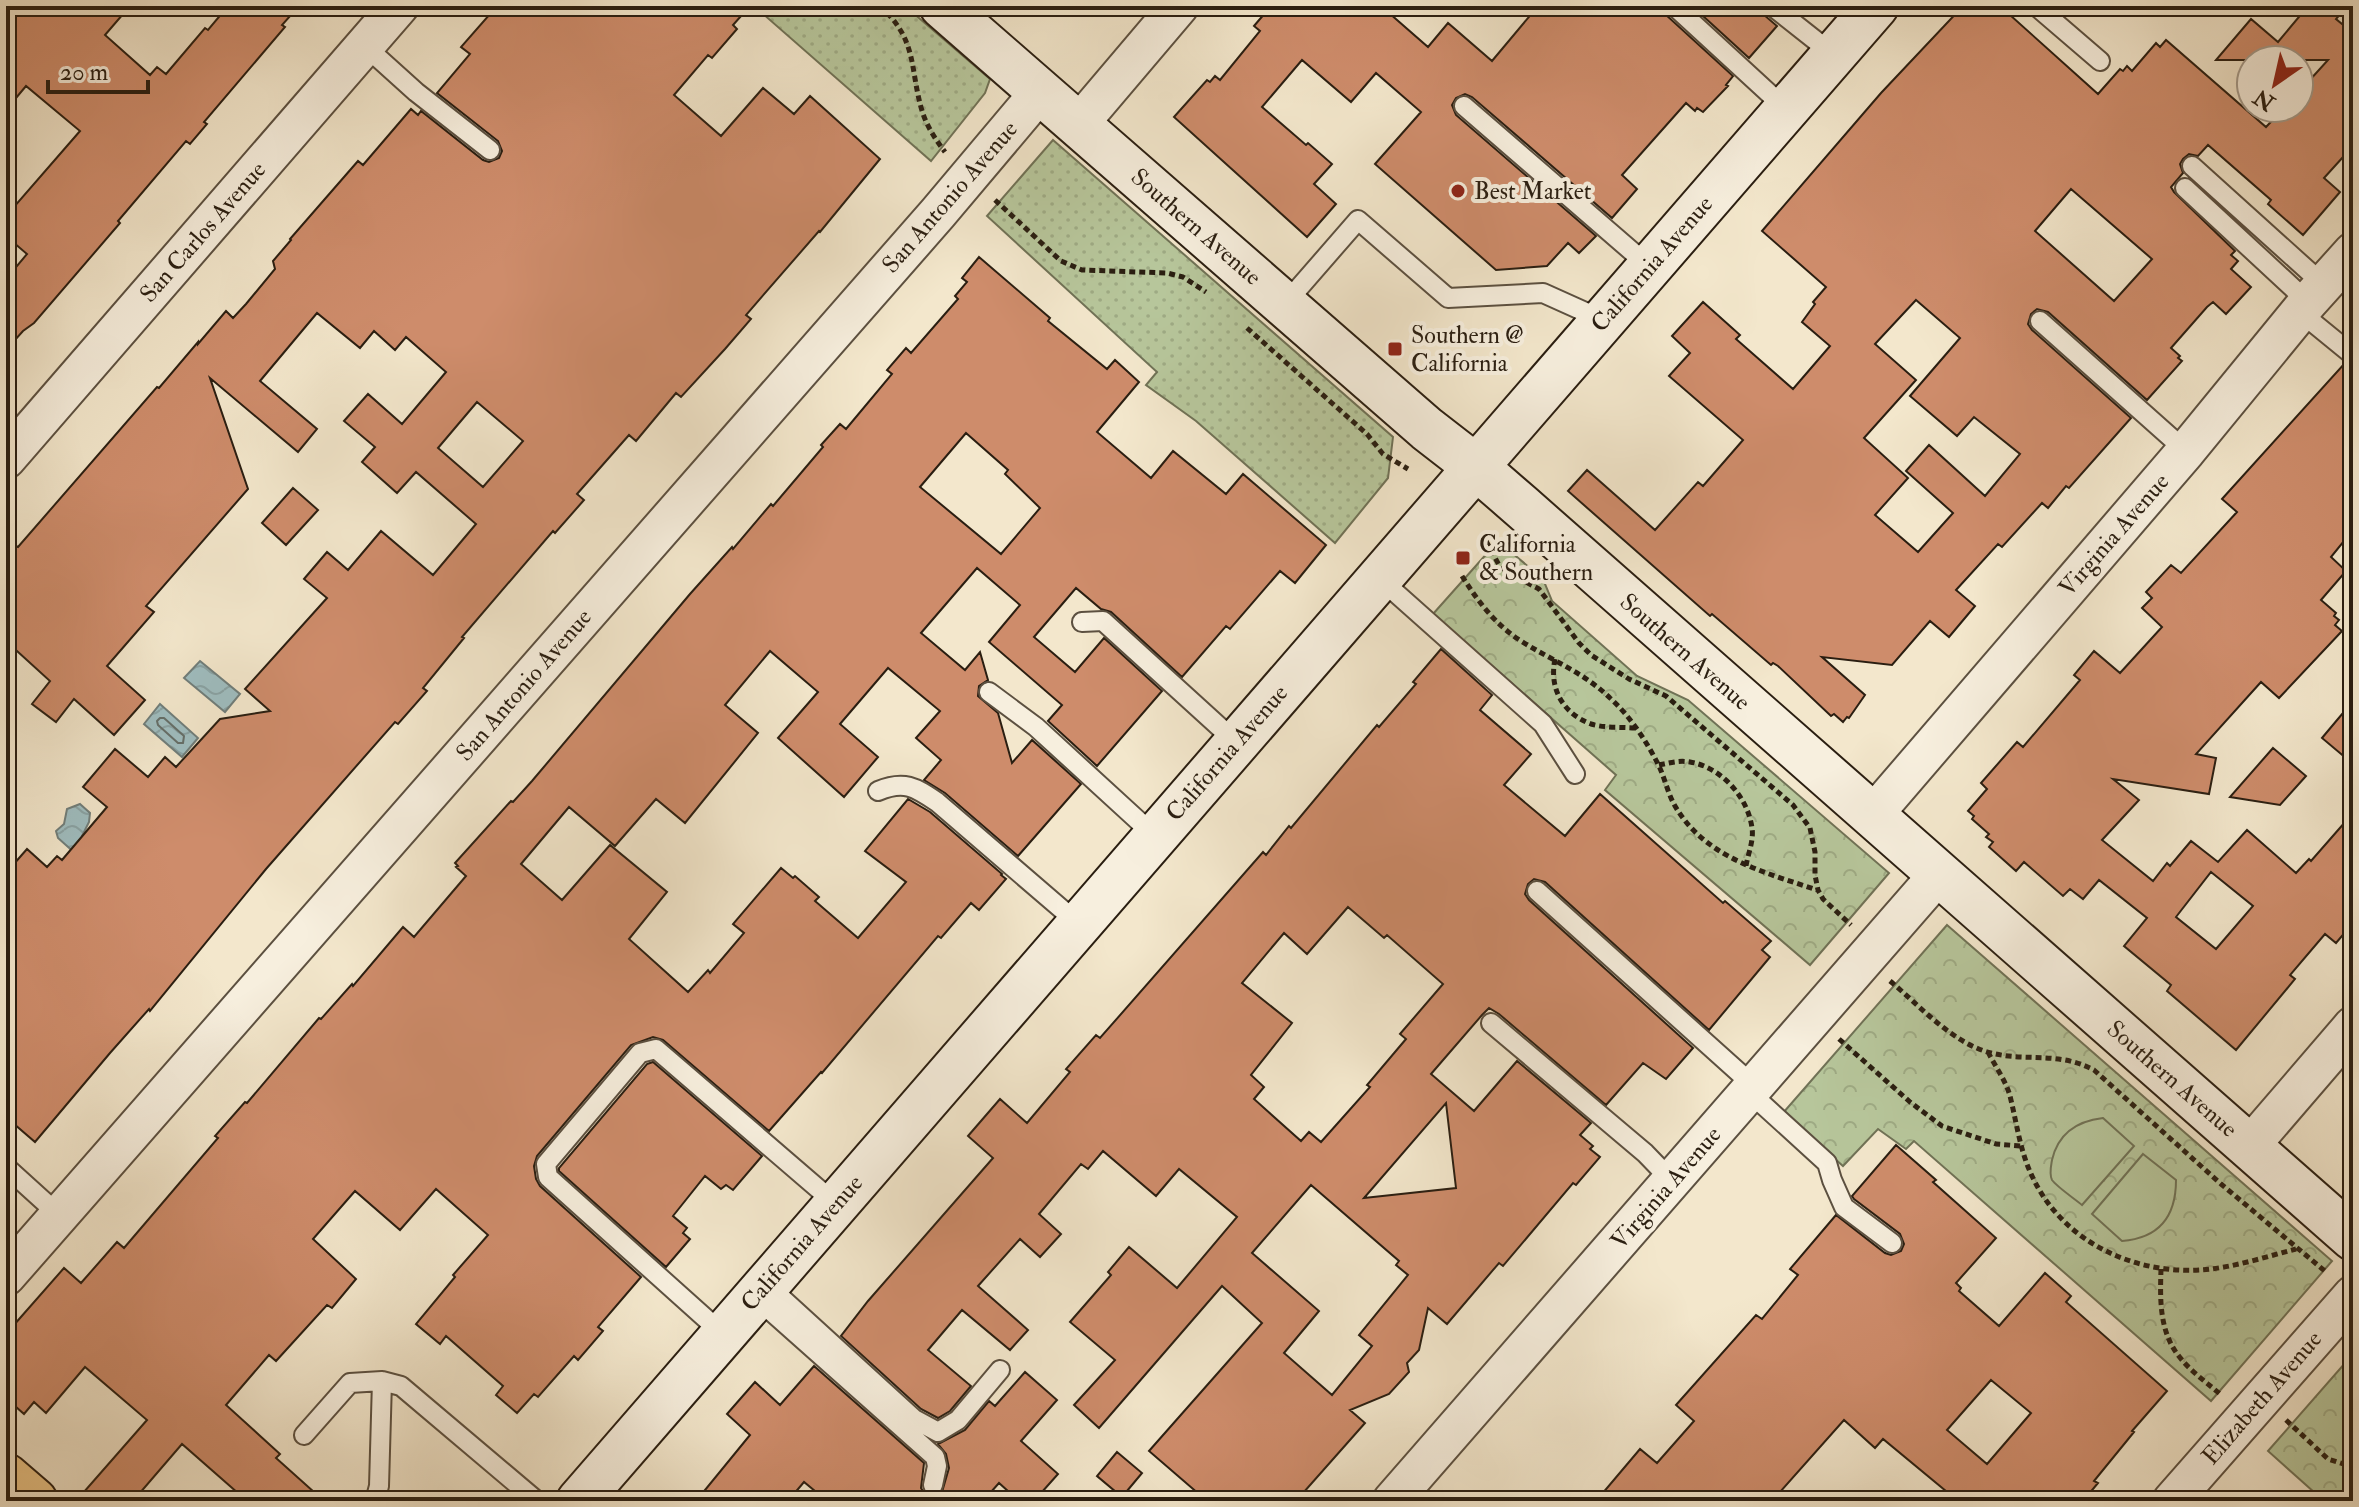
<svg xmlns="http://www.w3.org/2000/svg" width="2359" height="1507" font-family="'IM FELL Double Pica',serif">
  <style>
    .grass { fill: url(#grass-dots); stroke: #707256; stroke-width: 2 }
    .forest { fill: url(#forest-crowns); stroke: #707256; stroke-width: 2 }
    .garden { fill: #b7c69b; stroke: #707256; stroke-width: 2 }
    .water { fill: url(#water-waves); stroke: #707e7b; stroke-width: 2 }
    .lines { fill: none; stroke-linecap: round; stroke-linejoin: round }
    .shore { stroke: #646e69; stroke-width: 2 }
    .building { fill: #ce8c6b; stroke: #2a1e11; stroke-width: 2; fill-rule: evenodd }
    .lane-casing { stroke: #5c5040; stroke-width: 22 }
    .street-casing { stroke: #5c5040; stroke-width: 42 }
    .secondary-casing { stroke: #2a1e11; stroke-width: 48 }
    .primary-casing { stroke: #2a1e11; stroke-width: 48 }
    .path { stroke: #2a1e11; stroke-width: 5; stroke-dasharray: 6 4; stroke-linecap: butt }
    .lane { stroke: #f7efde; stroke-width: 18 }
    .street { stroke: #f7efde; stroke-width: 38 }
    .secondary { stroke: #f7efde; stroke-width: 44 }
    .primary { stroke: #eac486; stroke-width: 44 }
    .poi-dot { fill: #8f2418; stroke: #f7efde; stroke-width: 3 }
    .labels { text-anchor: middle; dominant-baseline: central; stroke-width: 8; stroke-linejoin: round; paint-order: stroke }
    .poi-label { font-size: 24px; fill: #2a1e11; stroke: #f7efde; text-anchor: start }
    .street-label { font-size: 24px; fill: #2a1e11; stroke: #f7efde }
  </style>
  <defs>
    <pattern id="grass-dots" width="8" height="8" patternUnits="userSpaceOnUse" patternTransform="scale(2)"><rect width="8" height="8" fill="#b7c69b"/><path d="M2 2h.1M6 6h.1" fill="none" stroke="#9eaa84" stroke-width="1.8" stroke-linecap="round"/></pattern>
    <pattern id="forest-crowns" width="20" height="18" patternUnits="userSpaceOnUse" patternTransform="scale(2)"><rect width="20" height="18" fill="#b7c69b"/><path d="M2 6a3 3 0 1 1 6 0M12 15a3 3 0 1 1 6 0" fill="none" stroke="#9eaa84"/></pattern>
    <pattern id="water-waves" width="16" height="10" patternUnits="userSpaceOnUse" patternTransform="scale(2)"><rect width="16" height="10" fill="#9fbec1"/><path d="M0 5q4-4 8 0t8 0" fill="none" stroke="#89a3a5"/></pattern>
  </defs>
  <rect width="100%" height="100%" fill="#f3e7cc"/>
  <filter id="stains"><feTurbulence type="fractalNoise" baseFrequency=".0025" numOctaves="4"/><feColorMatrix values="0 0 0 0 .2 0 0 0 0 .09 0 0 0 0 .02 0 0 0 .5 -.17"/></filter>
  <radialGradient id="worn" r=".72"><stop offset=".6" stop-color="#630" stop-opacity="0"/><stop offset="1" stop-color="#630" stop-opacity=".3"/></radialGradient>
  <path class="grass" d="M754,6h151l85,73 -5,14 -54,68z
    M1053,140l340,297 -5,41 -53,65 -139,-122 -50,-36 11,-13 -170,-156z"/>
  <path class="forest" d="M1498,541l45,38 9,22 85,75 51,24 201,173 -79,92 -205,-175 11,-15 -183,-161z
    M1947,925l385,336 -121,140 -297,-260 -8,8 -28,-20 -35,37 -60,-53z
    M2353,1354v147h-29l-56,-50z"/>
  <path class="garden" d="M2103,1118l31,28 -52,59c-7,-6 -25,-18 -30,-25 -3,-6 -1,-14 0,-20 6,-26 25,-39 51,-42z
    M2143,1154l33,26c0,36 -16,58 -54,61l-30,-27z"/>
  <path class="water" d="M200,661l40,33 -15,18 -41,-34z
    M160,704l38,34 -16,19 -38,-33z
    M80,804l10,9 -1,9 -7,14 4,7 -10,11 -18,-16 -2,-7 8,-7 3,-15z"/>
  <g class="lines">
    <path class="shore" d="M160,718h4l20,18 -1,7h-5l-20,-18 -1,-4z"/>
  </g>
  <path class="building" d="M6,6h124l-25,29 45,40 7,-8 9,7 39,-46 3,2 20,-24h71l-17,19 3,2 -81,95 3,2 -17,20 -4,-3 -68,80 2,2 -86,100 -11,8 -17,19v-71l21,-25 -21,-18v-20l74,-85 -54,-45 -20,24z
    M497,6h253l-17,19 4,4 -25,29 -4,-3 -34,40 47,41 42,-48 31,26 16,-18 70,63 -60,73 -1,-1 -73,84 5,4 -26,30 -44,48 -5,-4 -40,48 -7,-6 -52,59 7,6 -29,33 -2,-2 -91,106 2,1 -41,50 4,3 -29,33 -3,-2 -129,147 -116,142 -1,-2 -39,44 -75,89 -29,-25v-244l21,-24 20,18 10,-11 5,4 45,-53 -24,-20 32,-38 33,28 17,-20 11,10 44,-48 50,-8 -25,-22 82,-91 -23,-19 23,-27 21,18 33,-39 52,44 43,-51 -60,-52 -19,21 -35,-31 13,-15 -31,-26 24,-27 34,30 44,-52 -40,-35 -11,13 -21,-19 -14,17 -43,-35 -57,68 57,48 -19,23 -88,-74 38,111 -102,117 8,6 -47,54 38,34 -31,35 -40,-36 -18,23 -24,-18 18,-23 -44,-40v-99l12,5 139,-160 2,1 39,-46v2l28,-33 7,7 13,-14 29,-35 -2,-8 18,-21 -1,-1 68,-78 5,4 48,-56 7,6 3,-4 62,49 6,2 10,-4 3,-7 -4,-10 -61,-48 33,-39 -9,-7zM477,402l46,39 -40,46 -45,-39z
    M1271,6h110l47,41 20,-24 44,38 46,-55h124l4,9 67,61 -7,9 2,1 -25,26 -6,-4 -2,3 -9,-8 -64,72 15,14 -25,29 -140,-121 -7,-3 -9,4 -4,7 4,10 140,121 -17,17 -11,-10 -21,23 -51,4 -121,-106 46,-52 -45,-39 -25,29 -49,-42 -40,47 44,38 2,-2 24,21 -18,20 22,20 -29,33 -133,-120 33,-37 3,2 5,-6 5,4 40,-49 -6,-5z
    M1692,6h68l4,9 13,11 -28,32z
    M1963,6h37l98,88 22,-25 3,2 4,-5 5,5 24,-28 4,4 6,-7 100,87 18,-19h15v-16l29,-32h-112l35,-41 27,23 30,-36h39l-11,13 17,14v113l-29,32 16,14 -37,43 -35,-31 3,-4 -63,-55 -10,11 -9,-2 -6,5 -3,5 3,9 -12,14 3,5 61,59 -4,4 7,6 -7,8 20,18 -25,27 -13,-12 -6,5 -36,41 9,8 -2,2 4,3 -35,39 -99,-88 -11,-3 -6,5 -3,10 4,6 99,88 -62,70 -3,-2 -18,22 -6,-5 -40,44 -4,-3 -42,46 19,16 -26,31 -19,-16 -38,44 -70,-8 43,38 -16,23 -2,-1 -4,5 -9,-8 -3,2 -53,-50 -5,-3 -2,2 -59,-51 -2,2 -142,-125 19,-21 68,60 43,-48 5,4 40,-46 -74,-64 21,-23 -18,-17 31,-34 37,33 -4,4 57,50 37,-43 -28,-24 13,-18 -2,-2 13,-15 -64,-56 119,-138zM2071,189l81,70 -38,42 -79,-70zM1916,300l44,38 -50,58 47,40 17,-19 46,37 -35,42 -56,-51 -23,26 47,42 -35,39 -43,-37 33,-37 -44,-40 52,-58 -41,-36z
    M979,257l71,61 -2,3 59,48 8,-9 24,22 -42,50 54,46 22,-27 53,43 17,-20 83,71 -31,38 -15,-12 -50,58 -4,-3 -44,51 -71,-65 -10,-3 -25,-21 -42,49 41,35 29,-34 58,53 -65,75 -49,-45 14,-16 -73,-63 31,-37 -43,-37 -56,65 44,37 15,-18 8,28 -9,6 -1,10 20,17 14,50 20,-23 49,44 -63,72 -73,-63 -21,-13 17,-20 -25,-22 24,-27 -52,-43 -48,56 38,33 -34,40 -66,-59 40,-46 -48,-41 -45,54 33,28 -73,90 -29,-24 -41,47 -46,-39 -48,57 41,36 48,-55 57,47 -38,47 59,53 20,-22 2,3 34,-40 -11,-9 48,-56 12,10 2,-2 24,21 -4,4 43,37 48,-56 -41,-31 43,-52 22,13 72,62 -1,1 5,4 -27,31 -8,-7 -30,35 -3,-2 -116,137 -1,-1 -52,59 -106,-91 -10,-3 -22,8 -94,111 -3,10 2,13 4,7 101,91 -43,50 5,4 -25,29 -4,-4 -36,41 -4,-3 -17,19 -21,-18 7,-9 -57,-50 -6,8 -24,-20 39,-47 -2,-2 35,-40 -52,-46 -36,41 -45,-39 -42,48 43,40 -24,29 -5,-3 -51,56 -7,-6 -43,50 54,49 -4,4 48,43h-77l-65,-57 -49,57h-57l71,-81 -62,-53 -39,46 -12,-11 -10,12 -18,-16v-64l58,-66 17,15 36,-41 7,6 94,-110 -3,-2 30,-34 2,1 72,-85 2,1 31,-35 1,2 50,-59 11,10 52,-61 -10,-9 2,-1 -3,-3 56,-62 2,1 19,-21 158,-187 42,-47 1,2 38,-45 2,2 50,-59 -2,-2 19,-21 6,5 46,-55 -5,-4 19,-22 5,5 47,-54 -3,-3 12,-14 -5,-4zM966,433l42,37 -3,4 35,34 -39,46 -81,-67z
    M2345,363h8v167l-22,27 15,14 -25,29 15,13 -2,3 5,4 -4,5 7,6 -63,67 -18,-16 -65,72 20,4 -7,36 -96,-15 26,21 -37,40 51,41 14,-18 3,3 21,-25 27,21 29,-32 49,43 13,-14 2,2 42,-48v110l-17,20 -11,-9 -35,41 5,4 -59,71 -69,-59 4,-6 -47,-39 23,-28 -48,-38 -16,19 -13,-10 -7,7 -39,-34 -8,9 -27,-24 4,-5 -7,-5 3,-3 -17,-15 2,-3 -6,-5 19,-22 -6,-6 36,-41 6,5 57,-67 -6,-5 20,-24 26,22 42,-46 -20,-19 10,-10 -6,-6 25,-27 10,8 56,-61 -15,-13zM2211,872l42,34 -37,43 -40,-32z
    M293,488l25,22 -32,35 -24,-22z
    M1441,649l51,46 -12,15 51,44 -27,31 61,51 35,-42 123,109 2,-2 46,40 -9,9 8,7 -61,73 -164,-148 -11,-3 -6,5 -3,10 4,6 164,148 -27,31 -23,-16 -37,42 -107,-91 -10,-6 -7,7 -51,59 43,37 43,-50 74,62 -11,12 13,11 -3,3 10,8 -24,28 -3,-2 -70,83 -4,-3 -52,61 -19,-16 -9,42 -12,13 2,9 -20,22 -39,16 15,13 -69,78h-89l-58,-50 113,-128 -40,-37 -123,142 -25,-23 41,-45 -45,-38 41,-47 -3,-3 21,-25 48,41 60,-71 -58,-48 -23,27 -53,-45 -15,18 -7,-5 -42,50 22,20 -21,23 -20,-18 -42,47 50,44 -18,20 -48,-40 -34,40 43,36 -21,25 -12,7 -17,-9 -80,-73 27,-35 125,-143 -25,-22 32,-37 27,24 43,-51 -4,-3 30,-34 4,3 163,-186 3,3 23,-29 2,2 86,-103 2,2 37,-43 -3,-2zM1348,907l36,31 3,-3 56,49 -43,50 6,5 -39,46 3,2 -49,55 -12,-10 -8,9 -47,-42 10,-12 -13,-12 41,-52 -50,-40 42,-50 23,21zM1446,1103l10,85 -92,10zM1311,1185l88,76 -3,4 12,10 -49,60 13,11 -40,49 -48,-42 35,-42 -67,-58z
    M2353,701v63l-31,-26z
    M2273,748l33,28 -26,29 -50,-8z
    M653,1062l109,94 -29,34 -7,-5 -5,4 -16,-13 -32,40 14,12 -4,5 7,6 -24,28 -107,-96v-3l88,-104z
    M1896,1145l40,35 -3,2 63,56 -40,45 5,5 -2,3 40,35 46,-53 26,23 -5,6 101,89 -35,40 2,1 -40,49 4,2 -15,18h-125l-75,-62 -8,9 -31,-28 -72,81h-176l44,-52 17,14 37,-42 -18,-16 80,-90 6,4 36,-44 -8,-6 46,-54 49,38 6,2 10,-4 3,-7 -4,-10 -46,-35 -2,-3zM1991,1380l40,33 -44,51 -40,-34z
    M814,1366l110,97 -3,25 3,5 7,4 11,-5 7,-24 -3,-14 -8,-10 27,-14 24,-29 6,5 30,-34 32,28 -36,41 37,33 -24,27h-15l-20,-18 -16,18h-156l-23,-19 -16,19h-92l54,-66 -23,-21 28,-32 25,23z
    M1117,1452l25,21 -20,24 -25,-21z"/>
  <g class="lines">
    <defs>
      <path id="lane" d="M1674,6l112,103
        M1772,6l62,49
        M2036,6l64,55
        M365,46l51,46 74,58
        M1464,106l186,161
        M2192,166l132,119
        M2185,188l123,114
        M1284,305l74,-85 90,78 95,-5 60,27
        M2300,312l49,40
        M2040,321l146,130
        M1379,578l164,146 32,50
        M1082,622l21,-1 133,121
        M989,692l47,35 119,109
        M878,791c26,-11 37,-4 59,11l142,122
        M1537,891l217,195
        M1491,1023l154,130 27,28
        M1749,1092l78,71 5,17 12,27 48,36
        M6,1167l53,48
        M766,1284l148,135 24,13 20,-12 42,-50
        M755,1297l180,160 2,9 -4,19
        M723,1334l-175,-157 -2,-13 94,-111 16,-4 180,155
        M304,1435l46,-52 32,-2 19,5 136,115
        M375,1501l4,-15 3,-105"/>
      <path id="street" d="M1078,125l101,-119
        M6,459l393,-453
        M1872,816l314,-365 122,-149 45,-50
        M2249,1147l104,-121
        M6,1276l932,-1063 102,-121
        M1392,1501l547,-627
        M2172,1501l181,-206"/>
      <path id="secondary" d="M942,6l485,423 49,38 45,39 832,732
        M579,1501l1297,-1495"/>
      <path id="primary" d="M6,1476l29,25"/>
    </defs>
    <use href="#lane" class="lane-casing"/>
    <use href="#street" class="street-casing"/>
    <use href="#secondary" class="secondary-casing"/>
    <use href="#primary" class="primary-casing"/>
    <path class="path" d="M880,6c39,35 29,64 43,108 5,14 13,26 22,38
      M995,200l66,61 21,9 85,3 16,4 23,15
      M1247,328l120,106 16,20 25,15
      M1486,541l13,24 8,7 32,17 40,54 12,12 38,24 37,17 127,109 17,23 5,24v23l3,15 5,9 28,26
      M1462,576c15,24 32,47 56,63 32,21 64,32 92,59 20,18 37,44 49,68 6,13 9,28 16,40 30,52 89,66 142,84
      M1555,659c-6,29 7,54 36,65 13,4 30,3 44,4
      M1659,765c10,-2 20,-5 31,-3 31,5 58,35 62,66 2,12 -4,26 -6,38
      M1890,981c30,25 62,62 101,72 37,9 67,-2 103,17l127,114 105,88
      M1839,1039l71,63 32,24 54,18 25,2
      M1988,1052c7,14 18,29 22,44 7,28 10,56 23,82 30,63 99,96 167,92 32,-2 65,-13 96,-21
      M2161,1269c-1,32 -2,65 21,91 10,12 25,23 38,34
      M2286,1420l42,39 25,8"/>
    <use href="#lane" class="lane"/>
    <use href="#street" class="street"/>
    <use href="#secondary" class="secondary"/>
    <use href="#primary" class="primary"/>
  </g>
  <g class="poi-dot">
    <circle cx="1458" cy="191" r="8"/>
    <rect x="1387" y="341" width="16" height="16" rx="4"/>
    <rect x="1455" y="550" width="16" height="16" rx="4"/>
  </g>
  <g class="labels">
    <g class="poi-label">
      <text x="1474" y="191">Best Market</text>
      <text x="1411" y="335">Southern @<tspan x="1411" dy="28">California</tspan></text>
      <text x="1479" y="544">California<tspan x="1479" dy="28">&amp; Southern</tspan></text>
    </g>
    <g class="street-label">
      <text transform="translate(950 197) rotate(-49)">San Antonio Avenue</text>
      <text transform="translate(1196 227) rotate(41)">Southern Avenue</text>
      <text transform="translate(203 232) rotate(-49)">San Carlos Avenue</text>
      <text transform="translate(1652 264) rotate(-49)">California Avenue</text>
      <text transform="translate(2114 535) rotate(-49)">Virginia Avenue</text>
      <text transform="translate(1685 652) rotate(41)">Southern Avenue</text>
      <text transform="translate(524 685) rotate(-49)">San Antonio Avenue</text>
      <text transform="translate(1227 753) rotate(-49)">California Avenue</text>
      <text transform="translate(2172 1079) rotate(41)">Southern Avenue</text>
      <text transform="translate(1666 1188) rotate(-49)">Virginia Avenue</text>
      <text transform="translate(802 1243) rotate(-49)">California Avenue</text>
      <text transform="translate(2262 1398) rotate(-49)">Elizabeth Avenue</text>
    </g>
  </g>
  <rect width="2359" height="1507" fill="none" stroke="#f3e7cc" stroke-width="32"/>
  <rect x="8" y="8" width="2343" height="1491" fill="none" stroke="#2a1e11" stroke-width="4"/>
  <rect x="16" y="16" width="2327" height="1475" fill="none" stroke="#2a1e11" stroke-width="2"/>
  <g transform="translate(2275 84) rotate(214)"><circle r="38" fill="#f7efde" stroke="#a59b8c" stroke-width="2"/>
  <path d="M0-6L14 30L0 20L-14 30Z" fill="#8f2418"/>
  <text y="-12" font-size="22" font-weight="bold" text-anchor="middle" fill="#2a1e11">N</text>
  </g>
  <path d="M48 80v12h100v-12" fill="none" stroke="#2a1e11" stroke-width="4"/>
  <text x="60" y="80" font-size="24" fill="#2a1e11" stroke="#f7efde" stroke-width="6" paint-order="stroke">20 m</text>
  <rect width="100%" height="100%" filter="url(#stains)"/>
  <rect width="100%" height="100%" fill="url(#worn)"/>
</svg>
